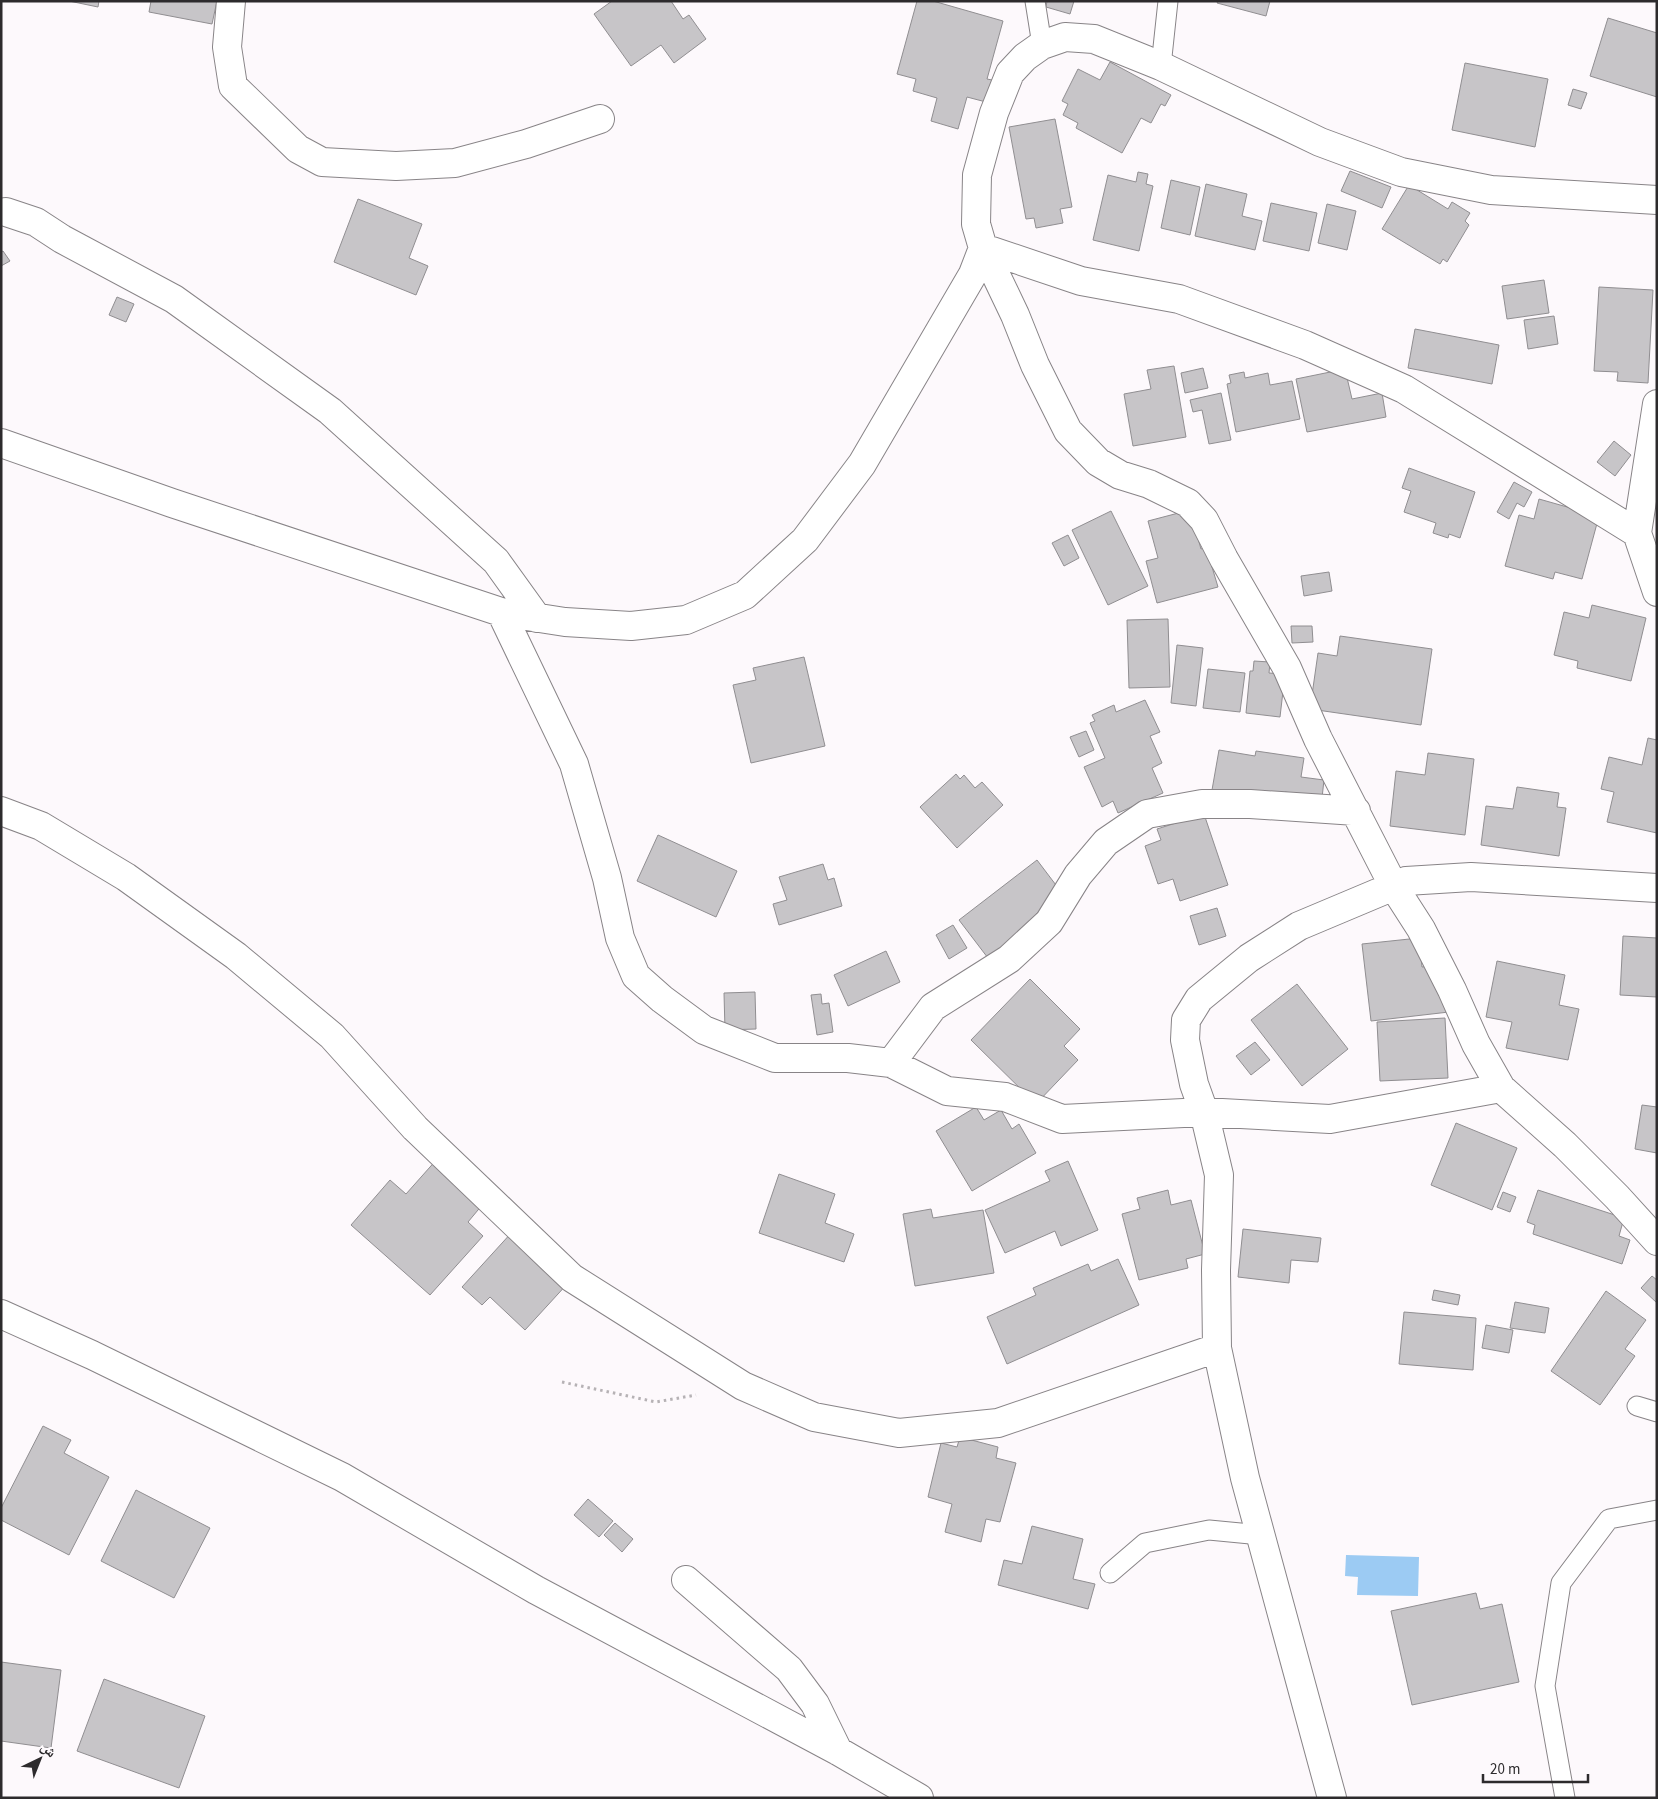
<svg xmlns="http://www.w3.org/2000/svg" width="1658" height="1799" font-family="'Source Sans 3','Noto Naskh Arabic',sans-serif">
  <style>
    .water { fill: #9ccbf3 }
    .building { fill: #c7c5c8; stroke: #908e91 }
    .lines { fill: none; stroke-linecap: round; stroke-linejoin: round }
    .lane-casing { stroke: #888487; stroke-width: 21 }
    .street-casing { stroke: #888487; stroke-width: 30 }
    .path { stroke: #b6b2b5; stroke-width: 3; stroke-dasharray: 2.5 4; stroke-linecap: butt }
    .lane { stroke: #fff; stroke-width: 19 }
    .street { stroke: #fff; stroke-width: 28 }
  </style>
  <rect width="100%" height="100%" fill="#fdf9fc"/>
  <path class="water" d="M1346,1555l73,2 -1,39 -61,-1 1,-18 -13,-1z"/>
  <path class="building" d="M69,1h30l-1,6z
    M151,1h66l-5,23 -63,-12z
    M612,1h59l12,18 6,-4 17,24 -32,24 -13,-18 -30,21 -37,-52z
    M917,1h16l70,20 -16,58 5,1 -6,22 -19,-5 -9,32 -27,-8 6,-23 -24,-7 3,-12 -19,-5z
    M1047,1h27l-4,13 -24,-7z
    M1218,1h52l-4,15 -49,-13z
    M1608,18l49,15v64l-67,-21z
    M1110,62l61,33 -6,11 -4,-2 -10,19 -10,-5 -19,35 -46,-25 2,-5 -15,-8 5,-11 -6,-3 16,-32 22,11z
    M1465,63l83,16 -13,68 -83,-17z
    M1573,89l14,4 -6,16 -13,-4z
    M1055,119l17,88 -12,2 3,14 -27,5 -2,-10 -8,1 -17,-92z
    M1350,171l41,16 -9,21 -41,-17z
    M1138,172l10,2 -2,10 7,2 -14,65 -46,-11 15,-65 28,7z
    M1171,180l29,7 -10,48 -29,-7z
    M1206,184l41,10 -5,22 20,5 -7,29 -60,-14z
    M1409,185l39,24 4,-7 18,11 -5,8 4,4 -22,37 -4,-3 -3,5 -58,-35z
    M358,199l64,25 -13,34 19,8 -12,29 -82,-33z
    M1271,203l46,10 -8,38 -46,-10z
    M1327,204l29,7 -9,39 -29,-7z
    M3,251l7,10 -9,5v-14z
    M1544,280l5,33 -42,6 -5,-33z
    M1599,287l54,3 -5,93 -31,-2 1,-9 -24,-1z
    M117,297l17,7 -8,18 -17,-7z
    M1554,316l4,28 -30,5 -4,-29z
    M1415,329l84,16 -7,39 -84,-16z
    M1174,366l12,71 -53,9 -9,-52 27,-5 -4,-19z
    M1203,368l5,20 -23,5 -4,-20z
    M1345,369l7,30 30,-6 4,24 -79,15 -11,-53z
    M1244,372l1,6 23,-5 2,12 22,-4 8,38 -64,13 -9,-48 4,-1 -2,-8z
    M1221,393l10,47 -22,4 -7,-34 -9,2 -3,-12z
    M1614,441l17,14 -16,21 -18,-14z
    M1409,468l66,24 -15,46 -11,-4 -1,4 -15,-5 3,-10 -32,-11 7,-21 -9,-3z
    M1514,482l18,10 -8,15 -7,-4 -8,16 -12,-7z
    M1539,499l60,17 -17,63 -27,-7 -2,7 -48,-13 14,-51 15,4z
    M1190,510l11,39 5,-2 12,40 -61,16 -11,-42 12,-3 -10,-37z
    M1111,511l37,75 -40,19 -36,-75z
    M1068,535l11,23 -15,8 -12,-23z
    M1329,572l3,19 -28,5 -3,-20z
    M1592,605l54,13 -15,63 -54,-13 1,-7 -24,-6 10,-43 25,6z
    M1168,619l2,68 -41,1 -2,-68z
    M1291,626h21l1,16 -21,1z
    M1340,636l92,13 -11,76 -111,-16 8,-56 19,3z
    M1177,645l26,3 -7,58 -25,-3z
    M804,657l21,89 -74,17 -18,-78 23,-5 -3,-12z
    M1254,661l16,1 -1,11 16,1 -5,43 -34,-4 4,-42h3z
    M1208,669l37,4 -5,39 -37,-4z
    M1145,700l15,32 -10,4 12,27 -10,5 11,25 -45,20 -5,-12 -11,6 -18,-40 21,-9 -15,-35 5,-2 -3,-6 22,-10 2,7z
    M1086,731l8,19 -15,7 -9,-20z
    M1648,738l9,2v93l-50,-11 7,-30 -13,-3 8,-32 33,8z
    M1219,750l36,6 1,-5 48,7 -3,19 23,3 -2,18 -37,-6 -1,10 -72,-12z
    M1428,753l46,6 -9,76 -75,-9 6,-55 29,4z
    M956,774l4,5 4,-4 11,13 7,-6 21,23 -46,43 -37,-41z
    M1517,787l42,6 -2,14 9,1 -7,48 -78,-11 5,-39 27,3z
    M1204,814l24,71 -48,16 -7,-22 -15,5 -13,-38 16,-6 -4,-11z
    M658,835l79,36 -21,46 -79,-36z
    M1037,860l25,33 -26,21 6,8 -51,40 -32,-42z
    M823,864l5,16 6,-2 8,28 -63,19 -6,-21 14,-4 -8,-23z
    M1217,908l9,28 -27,9 -9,-29z
    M953,925l14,23 -18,11 -13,-24z
    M1623,936l34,2v59l-37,-2z
    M1419,938l3,29 16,-2 11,47 -78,9 -9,-77z
    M886,951l14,31 -52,24 -14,-31z
    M1497,961l68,14 -6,30 20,4 -11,51 -62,-12 6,-26 -26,-5z
    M1030,979l50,50 -16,17 14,14 -42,44 -65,-64z
    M1297,984l51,65 -46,37 -51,-66z
    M755,992l1,37 -31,1 -1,-37z
    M821,994l1,10 7,-1 4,29 -16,3 -6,-40z
    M1445,1018l3,60 -68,3 -3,-59z
    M1255,1042l15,18 -19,15 -15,-19z
    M1642,1105l15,2v46l-22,-4z
    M976,1107l8,13 17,-10 11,19 7,-5 17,29 -64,38 -36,-60z
    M1456,1123l61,25 -25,62 -61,-25z
    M438,1158l45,46 -15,18 15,14 -53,59 -79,-70 39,-45 16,14z
    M1068,1161l30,69 -37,16 -6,-15 -50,22 -20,-43 65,-29 -5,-10z
    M779,1174l56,20 -10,29 29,11 -10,28 -85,-29z
    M1168,1190l3,15 20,-5 14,54 -19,5 2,9 -49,12 -17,-66 18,-5 -3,-11z
    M1538,1190l86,28 -5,18 11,4 -8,24 -89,-30 2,-9 -8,-3z
    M1503,1192l13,5 -6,15 -13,-5z
    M931,1209l2,9 50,-8 11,63 -79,13 -12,-72z
    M1243,1229l78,9 -3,24 -27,-2 -2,23 -51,-6z
    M513,1231l56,51 -44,48 -35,-33 -8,8 -20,-18z
    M1118,1259l21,46 -132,59 -20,-47 49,-22 -3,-7 55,-24 3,7z
    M1652,1276l5,4v23l-16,-15z
    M1434,1290l26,5 -2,10 -26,-5z
    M1606,1291l40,29 -21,29 10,7 -35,49 -49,-34z
    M1515,1302l34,6 -4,25 -35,-5z
    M1404,1312l72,6 -3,52 -74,-6z
    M1486,1325l27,5 -4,23 -27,-5z
    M43,1426l28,14 -7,13 45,24 -40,78 -68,-35v-12z
    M960,1437l38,10 -2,11 20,5 -16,59 -14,-3 -5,23 -36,-10 7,-28 -24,-7 13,-54 16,4z
    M136,1490l74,38 -36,70 -73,-37z
    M588,1499l25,22 -14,16 -25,-22z
    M615,1523l18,16 -11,13 -18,-17z
    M1032,1526l51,13 -10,40 22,5 -7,25 -90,-24 6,-25 18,4z
    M1476,1593l4,16 22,-5 17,78 -107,23 -21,-94z
    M1,1662l60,8 -10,78 -50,-7z
    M104,1679l101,37 -26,72 -102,-37z"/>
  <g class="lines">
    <defs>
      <path id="lane" d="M1035,1l7,44
        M1161,66l7,-65
        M1637,1406l20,6
        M1110,1573l35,-30 64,-13 52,5
        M1565,1798l-20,-112 16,-103 48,-64 48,-9"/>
      <path id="street" d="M231,1l-4,46 6,39 65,63 24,13 74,4 59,-3 71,-19 74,-25
        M6,212l30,10 26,17 112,60 156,112 166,150 41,57
        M983,248l32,67 20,50 33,66 30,31 22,13 29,9 39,19 16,17 20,39 63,109 31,71 76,148 27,42 31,61 24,54 25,44 64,57 52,52 40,44
        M983,248l98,33 98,18 126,46 99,44 233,144
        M1657,404l-20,129 20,59
        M1,443l171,60 329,109 64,10 66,4 55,-6 59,-25 60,-55 57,-76 111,-190 10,-26 -7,-24 1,-49 17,-62 16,-40 15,-16 17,-12 23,-8 29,2 67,27 159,76 81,30 90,18 166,10
        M501,612l73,152 33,114 13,60 16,38 26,23 42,31 71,28h73l43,5 56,28 58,6 57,22 142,-7 126,7 171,-31
        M1,811l40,15 85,51 110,79 96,80 83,92 157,150 171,108 71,31 85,16 99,-10 219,-75
        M891,1063l42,-56 76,-48 40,-37 29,-47 28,-33 41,-28 55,-10h48l106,7
        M1,1314l91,41 250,122 194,113 302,161 81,47
        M686,1580l103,89 26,35 23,47
        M1332,1798l-87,-320 -28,-130 -1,-78 3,-95 -15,-63 -10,-28 -9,-44 1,-20 13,-21 50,-41 50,-32 107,-45 65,-4 186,11"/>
    </defs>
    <use href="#lane" class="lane-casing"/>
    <use href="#street" class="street-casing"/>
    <path class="path" d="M562,1382l94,20 40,-7"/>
    <use href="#lane" class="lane"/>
    <use href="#street" class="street"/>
  </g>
  <rect width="1658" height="1799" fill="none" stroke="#2d2b2d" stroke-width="5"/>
  <g transform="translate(40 1759) rotate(43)" stroke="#fdf9fc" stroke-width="4" paint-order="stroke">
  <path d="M0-4L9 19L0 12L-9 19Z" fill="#2d2b2d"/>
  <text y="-8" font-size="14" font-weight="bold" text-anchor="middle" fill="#2d2b2d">ش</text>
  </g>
  <path d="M1483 1774v8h105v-8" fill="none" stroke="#2d2b2d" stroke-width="2.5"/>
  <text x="1490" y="1774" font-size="15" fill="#2d2b2d" stroke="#fdf9fc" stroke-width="4" paint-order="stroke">20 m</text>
</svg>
